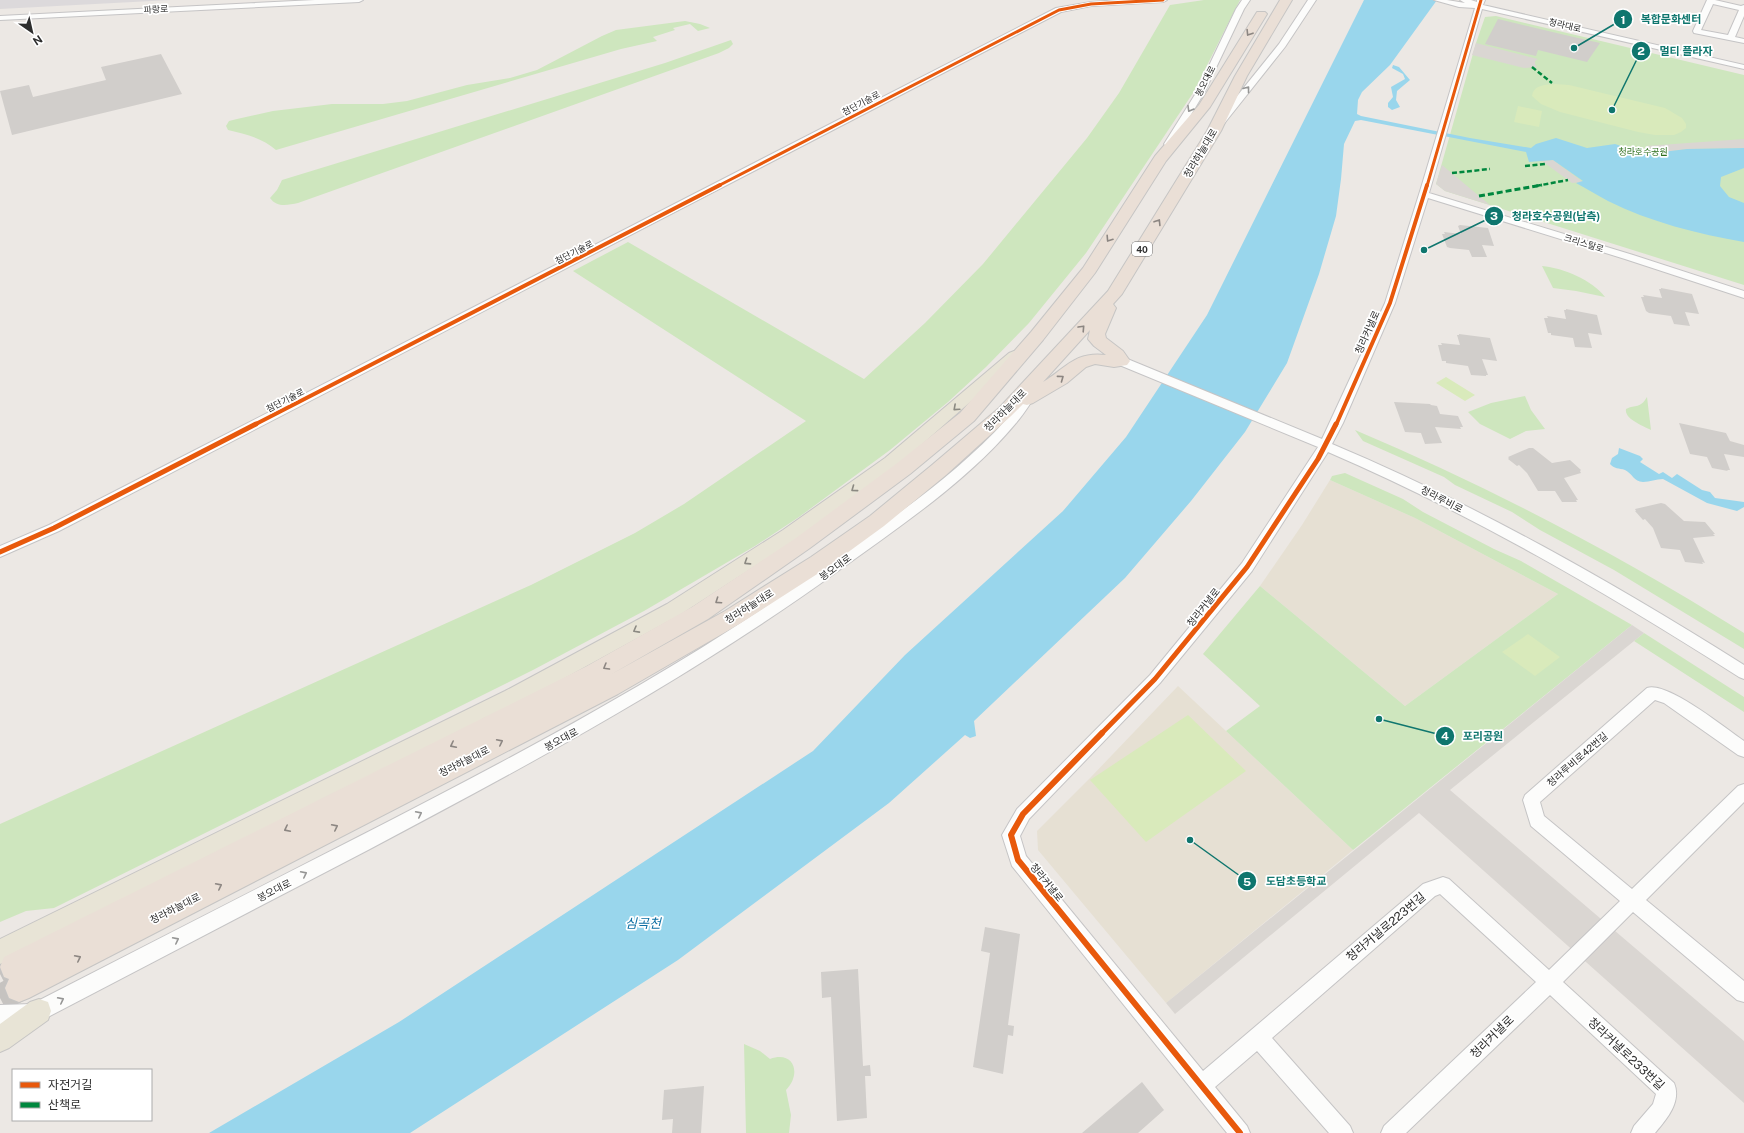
<svg xmlns="http://www.w3.org/2000/svg" width="1744" height="1133" font-family="'Public Sans','Noto Sans KR',sans-serif">
  <style>
    .industrial { fill: #dcd9db }
    .education { fill: #e6e0d3 }
    .green { fill: #cee6be }
    .pitch { fill: #d9eabb }
    .plaza { fill: #dad6d2 }
    .water { fill: #99d6ec }
    .building { fill: #d1cecb }
    .lines { fill: none; stroke-linecap: round; stroke-linejoin: round }
    .highway-tunnel { stroke: #c6c3c0; stroke-width: 27; stroke-dasharray: 27 14; stroke-linecap: butt }
    .minor-casing { stroke: #c5c4c5; stroke-width: 2 }
    .major-casing { stroke: #c6c5c4; stroke-width: 2 }
    .highway-casing { stroke: #c6c5c4; stroke-width: 2 }
    .minor { fill: #fcfcfb; fill-rule: evenodd }
    .major { fill: #e8e4d6; fill-rule: evenodd }
    .highway { fill: #eadfd6; fill-rule: evenodd }
    .quiet-far1 { stroke: #00873e; stroke-width: 2.5; stroke-dasharray: 5 2.5; stroke-linecap: butt }
    .quiet { stroke: #00873e; stroke-width: 3; stroke-dasharray: 6 3; stroke-linecap: butt }
    .cycleway-far3-casing { stroke: #fff; stroke-width: 4.5 }
    .cycleway-far2-casing { stroke: #fff; stroke-width: 6 }
    .cycleway-far1-casing { stroke: #fff; stroke-width: 8 }
    .cycleway-casing { stroke: #fff; stroke-width: 9 }
    .cycleway-far3 { stroke: #e8590c; stroke-width: 3 }
    .cycleway-far2 { stroke: #e8590c; stroke-width: 4 }
    .cycleway-far1 { stroke: #e8590c; stroke-width: 5 }
    .cycleway { stroke: #e8590c; stroke-width: 6 }
    .oneway { stroke: #8c8682 }
    .oneway2 { stroke: #959594 }
    .oneway3 { stroke: #8b8982 }
    .labels { text-anchor: middle; dominant-baseline: central; stroke-width: 3.5; stroke-linejoin: round; paint-order: stroke }
    .far-street-label { font-size: 9px; fill: #2e2e2e; stroke: #fff }
    .far-park-label { font-size: 9px; fill: #2c6e1b; stroke: #fff }
    .shield { fill: #fff; stroke: #6d6d6d; stroke-width: 1 }
    .shield-label { font-size: 9px; font-weight: bold; fill: #2e2e2e }
    .street-label { font-size: 10px; fill: #2e2e2e; stroke: #fff }
    .near-street-label { font-size: 12px; fill: #2e2e2e; stroke: #fff }
    .near-water-label { font-size: 13px; font-style: italic; fill: #0d6fa3; stroke: #fff }
    .leader { fill: none; stroke: #0f766e; stroke-width: 1.5 }
    .callout-dot { fill: #0f766e; stroke: #fff; stroke-width: 1.5 }
    .mark-label { font-size: 12px; text-anchor: middle; font-weight: bold; fill: #fff }
    .callout-label { font-size: 11px; text-anchor: middle; font-weight: bold; fill: #0f766e; stroke: #fff; stroke-width: 3.5; stroke-linejoin: round; paint-order: stroke }
  </style>
  <rect width="100%" height="100%" fill="#ece8e4"/>
  <path class="industrial" d="M0,0h171l-171,9z"/>
  <path class="education" d="M1330,480l85,38 143,76 -153,112 -145,-120 42,-61z
    M1178,686l175,164 -187,153 -128,-153 -1,-19 54,-54z"/>
  <path class="green" d="M1204,0h36l-47,93 -107,160 -57,70 -43,44 -38,35 -58,48 -91,67 -44,29 -111,65 -111,59 -479,238 -28,3 -26,11v-98l531,-239 104,-52 49,-29 122,-83 -233,-150 55,-29 236,137 61,-56 58,-59 104,-126 32,-45 51,-88z
    M1496,16l248,59v210l-299,-94 -9,-7 40,-141 9,-26z
    M685,21l15,3 10,4 -12,3 -8,-7 -17,4 2,2 -22,7 4,4 -36,8 -345,101c-14,-12 -31,-16 -48,-20l-2,-4 3,-5 8,-2 36,-8 59,-7h51l24,-3 60,-16 43,-7 27,-8 65,-34 14,-6z
    M731,40l2,4 -4,4 -10,5 -421,150c-10,2 -21,5 -28,-5l7,-8 5,-10 383,-117z
    M1542,266c22,2 50,14 63,31l-29,-6 -23,-3z
    M1525,396l6,14 14,19 -19,2 -16,8 -30,-15 -12,-12 23,-9z
    M1647,397l4,33c-7,-4 -27,-11 -25,-21 10,-5 14,0 21,-12z
    M1355,430c135,57 265,125 389,203v16l-130,-79 -74,-40 -28,-18 -57,-27 -11,-8 -81,-36z
    M1345,473l58,26 20,13 71,37 27,12 111,64 -279,225 -127,-119 34,-25 -57,-52 57,-68 145,120 153,-112 -143,-76 -85,-38 2,-4z
    M1644,633l100,64v15l-110,-71z
    M744,1044l16,7 10,8c24,-9 32,15 16,31l5,25 -2,18h-43z"/>
  <path class="pitch" d="M1555,84l14,1 96,23 17,10 4,6v4l-5,4 -7,3h-19l-17,-3 -78,-20 -19,-8 -9,-8c2,-12 14,-11 23,-12z
    M1518,106l24,5 -3,16 -25,-5z
    M1446,377l29,18 -10,6 -29,-18z
    M1528,634l32,23 -25,19 -33,-24z
    M1188,715l58,56 -100,71 -56,-62z"/>
  <path class="plaza" d="M1476,43l62,16 -3,2v3l2,3 -13,1 -52,-13z
    M1744,139v9l-57,1 -28,4 -13,-7z
    M1553,160l30,22 -11,1 -30,-22z
    M1442,165l37,31 11,9 -45,-14 -9,-7z
    M1632,625l12,8 -194,157 294,251v62l-325,-290 -244,201 -9,-11z"/>
  <path class="water" d="M1364,0h73l-47,65 -28,27 -4,8 -1,14 4,2 109,22 61,10 5,-4 20,-6 31,10 28,-4 31,10 41,-5 57,-1v20l-23,9 -1,9 9,11 15,6v39c-46,-8 -94,-20 -136,-41 -11,-6 -21,-12 -32,-18l7,-2 -30,-21 -24,2 -3,-10 -165,-32 -6,1 -11,23 -3,35 -5,37 -17,58 -32,89 -42,69 -54,69 -66,77 -151,143 2,15 -6,2 -5,-3 -76,68 -211,157 -268,173h-201l190,-111 414,-271 92,-96 158,-144 63,-74 81,-122z
    M1393,65l6,2 11,13 -13,11 -1,9 4,7 -8,3 -4,-3v-4l5,-6 -2,-10 14,-8 -2,-5 -11,-6z
    M1619,448l21,8 3,3 -3,3 19,12 4,-2 9,6 5,-4 25,16 8,2 5,6 29,4v5l-7,4 -30,-8 -44,-24c-7,0 -13,3 -20,3 -9,0 -11,-9 -18,-12 -6,-2 -11,-1 -15,-6l2,-6 6,-4z"/>
  <path class="building" d="M1498,19l67,16 35,8 -13,19 -49,-12 -2,6 -51,-12z
    M161,54l21,40 -170,41 -12,-44 29,-6 4,12 73,-17 -5,-13z
    M1460,225l28,3 6,18 -12,-1 5,12h-15l-3,-7 -19,-2 -3,-1 -5,-13h3l-1,-2 17,2 -3,-8z
    M1661,288l31,6 7,20 -14,-2 5,14 -16,-2 -3,-8 -22,-3 -3,-2 -5,-14h3l-1,-2 19,3 -3,-9h2z
    M1566,309l31,6 5,20 -14,-2 4,15 -17,-1 -2,-9 -22,-3v-2h-3l-4,-15h4l-1,-2 19,3 -2,-9h2z
    M1459,334l31,4 7,23 -15,-2 6,16h-2v1l-15,-1 -3,-9 -22,-3v-2h-4l-4,-16h4l-1,-2 19,2 -3,-10h2z
    M1394,402l36,2 1,1 6,1 3,8 18,2 5,11h-3l1,2 -26,-2 7,16 -17,1 -4,-11 -16,-1z
    M1679,423l47,10 4,8 14,4v12l-20,-3 6,16h-3l1,1 -16,-3 -5,-11 -17,-3z
    M1529,448h4l19,15 18,-3 11,10 -1,1 1,2 -17,5 14,22h-2l1,2h-15l-7,-11h-17l-11,-18 -8,-8 -2,1 -9,-7 1,-1 -1,-1z
    M1661,503l4,1 19,17 21,1 10,12h-2l2,2 -22,2 12,25 -3,-1 1,2 -18,-2 -5,-12 -19,-2 -8,-20 -8,-9 -2,1 -8,-9h1l-1,-2z
    M985,927l35,7 -12,91 6,1 -1,10 -5,-1 -5,39 -30,-7 17,-114 -9,-2z
    M858,969l5,97 7,-1 1,11h-6l2,42 -30,3 -6,-124 -9,1 -1,-26z
    M1142,1082l22,28 -26,23h-56z
    M704,1086l-3,47h-29l1,-14 -11,1 2,-30z"/>
  <g class="lines">
    <path class="highway-tunnel" d="M0,974l14,-7
      M0,998l19,-10"/>
    <defs>
      <path id="minor" d="M315,0h48l-4,2 -359,18v-4z
        M1123,0h44l-4,2 -72,4 -30,6 -1002,519 -59,26v-11l49,-21 119,-61 888,-456 35,-6z
        M1242,0h8l-6,9 -40,84 -32,53h-6l-2,-2 32,-51 40,-84z
        M1308,0h8l-31,47 -62,78h-6l-1,-2 1,-2 62,-77z
        M1434,0h13l18,3 -5,-3h11l6,2v-2h8l-2,5 261,60v4l-262,-60 -53,184 204,62 111,36v7l-119,-39 -197,-61 -33,105 -52,120 -11,21c145,61 280,138 412,221v14l-5,-2c-132,-84 -267,-163 -411,-225l-76,119 -92,112 -131,136 -9,17 6,20 177,215 220,-187 20,-7 6,2 100,91 71,-69 -89,-75 -8,-26 2,-5 122,-107c20,-7 78,40 97,53v16l-6,-2 -74,-52 -9,-3 -115,102 4,14 88,73 106,-103 6,-2v18l-98,98 98,81v21l-7,-2 -104,-88 -70,70 111,101c8,19 -8,37 -19,50h-24l3,-7 19,-22 3,-10 -106,-99 -144,138h-25l3,-7 152,-144 -96,-88 -5,2 -163,142 78,88 3,7h-24l-72,-82 -42,36 32,39 3,7h-23l-215,-267 -10,-31 15,-26 133,-134 92,-112 76,-116 -201,-83 -2,-3 2,-3h8l197,81 63,-136 36,-115 54,-180 -16,-1z
        M1707,0h8l26,6 3,-1v11l-9,21 9,2v4l-50,-10 -1,-2zM1713,4l26,6 -11,25 -27,-5z
        M1034,385l4,1 2,3c-8,11 -15,24 -24,34 -48,58 -117,104 -178,148 -148,107 -309,194 -470,279 -108,56 -215,112 -322,168l-46,20v-33l32,-1c109,-56 218,-112 328,-168 160,-82 319,-166 466,-271 62,-44 128,-88 180,-145 9,-10 16,-22 24,-34z"/>
      <path id="major" d="M1014,351l5,2 2,3 -2,3 -122,107 -102,74 -114,74 -162,89 -519,261v-25l505,-248 162,-87 116,-74 102,-72 124,-105z
        M39,999l9,3 3,9 -3,9 -39,28 -9,4v-28l30,-22z"/>
      <path id="highway" d="M1280,0h12l-45,76 -26,55 -99,163 -9,10 3,4 -11,26 1,4 17,13 7,10 -3,4 -13,2 -19,-3 -9,3 -19,16 -34,20 -6,2 -4,-1 -12,12 -65,59 -62,51 -59,43 -84,54 -123,71 -589,304 -10,4 -10,-4 -4,-10 4,-9 -5,-2 -4,-10 4,-10 583,-291 105,-59 104,-69 100,-74 64,-51 71,-81 52,-64 72,-112 44,-51 58,-93h8l2,2 -57,93 -44,54 -71,112 -52,67 -69,81 -64,53 -100,74 -102,71 -98,56 115,-64 86,-54 59,-41 62,-51 67,-57 109,-117 99,-160 28,-55zM1090,330l-2,9 6,7 12,9c-31,-4 -40,13 -63,27z"/>
    </defs>
    <use href="#minor" class="minor-casing"/>
    <use href="#major" class="major-casing"/>
    <use href="#highway" class="highway-casing"/>
    <use href="#minor" class="minor"/>
    <use href="#major" class="major"/>
    <use href="#highway" class="highway"/>
    <path class="quiet-far1" d="M1532,67l20,16
      M1525,166l20,-2
      M1452,173l38,-4
      M1536,186l32,-6"/>
    <path class="quiet" d="M1479,196l63,-11"/>
    <defs>
      <path id="cycleway-far3" d="M718,186l341,-176 32,-6 72,-4
        M1427,186l54,-186"/>
      <path id="cycleway-far2" d="M254,425l466,-240
        M1336,425l54,-122 37,-118"/>
      <path id="cycleway-far1" d="M0,552l54,-24 202,-104
        M1101,734l54,-55 92,-112 71,-108 18,-35"/>
      <path id="cycleway" d="M1102,733l-79,81 -12,21 7,25 222,273"/>
    </defs>
    <use href="#cycleway-far3" class="cycleway-far3-casing"/>
    <use href="#cycleway-far2" class="cycleway-far2-casing"/>
    <use href="#cycleway-far1" class="cycleway-far1-casing"/>
    <use href="#cycleway" class="cycleway-casing"/>
    <use href="#cycleway-far3" class="cycleway-far3"/>
    <use href="#cycleway-far2" class="cycleway-far2"/>
    <use href="#cycleway-far1" class="cycleway-far1"/>
    <use href="#cycleway" class="cycleway"/>
  </g>
  <defs><path id="oneway-chevron" d="M-2-3.5L2.5 0L-2 3.5" fill="none" stroke-width="1.6" stroke-linecap="round" stroke-linejoin="round"/></defs>
  <g class="oneway">
    <use href="#oneway-chevron" transform="translate(1249 33) rotate(122)"/>
    <use href="#oneway-chevron" transform="translate(1158 222) rotate(-58)"/>
    <use href="#oneway-chevron" transform="translate(1109 239) rotate(123)"/>
    <use href="#oneway-chevron" transform="translate(1082 328) rotate(-47)"/>
    <use href="#oneway-chevron" transform="translate(1061 378) rotate(-36)"/>
    <use href="#oneway-chevron" transform="translate(718 601) rotate(146)"/>
    <use href="#oneway-chevron" transform="translate(606 667) rotate(150)"/>
    <use href="#oneway-chevron" transform="translate(500 742) rotate(-27)"/>
    <use href="#oneway-chevron" transform="translate(453 745) rotate(153)"/>
    <use href="#oneway-chevron" transform="translate(335 827) rotate(-27)"/>
    <use href="#oneway-chevron" transform="translate(287 829) rotate(153)"/>
    <use href="#oneway-chevron" transform="translate(219 886) rotate(-27)"/>
    <use href="#oneway-chevron" transform="translate(78 958) rotate(-27)"/>
  </g>
  <g class="oneway2">
    <use href="#oneway-chevron" transform="translate(1247 89) rotate(-52)"/>
    <use href="#oneway-chevron" transform="translate(1190 109) rotate(120)"/>
    <use href="#oneway-chevron" transform="translate(419 814) rotate(-27)"/>
    <use href="#oneway-chevron" transform="translate(304 874) rotate(-27)"/>
    <use href="#oneway-chevron" transform="translate(176 940) rotate(-27)"/>
    <use href="#oneway-chevron" transform="translate(61 1000) rotate(-27)"/>
  </g>
  <g class="oneway3">
    <use href="#oneway-chevron" transform="translate(956 408) rotate(138)"/>
    <use href="#oneway-chevron" transform="translate(854 489) rotate(144)"/>
    <use href="#oneway-chevron" transform="translate(747 562) rotate(147)"/>
    <use href="#oneway-chevron" transform="translate(636 630) rotate(151)"/>
  </g>
  <g class="labels">
    <g class="far-street-label">
      <text transform="translate(156 9) rotate(-3)">파랑로</text>
      <text transform="translate(1565 25) rotate(13)">청라대로</text>
      <text transform="translate(1205 81) rotate(-63)">봉오대로</text>
      <text transform="translate(861 103) rotate(-28)">첨단기술로</text>
      <text transform="translate(1584 243) rotate(17)">크리스탈로</text>
      <text transform="translate(574 252) rotate(-27)">첨단기술로</text>
      <text transform="translate(285 400) rotate(-27)">첨단기술로</text>
    </g>
    <g class="far-park-label">
      <text x="1643" y="151">청라호수공원</text>
    </g>
    <rect class="shield" x="1132" y="242" width="20" height="14" rx="3"/>
    <g class="shield-label">
      <text x="1142" y="249">40</text>
    </g>
    <g class="street-label">
      <text transform="translate(1200 153) rotate(-59)">청라하늘대로</text>
      <text transform="translate(1367 332) rotate(-66)">청라커낼로</text>
      <text transform="translate(1005 410) rotate(-45)">청라하늘대로</text>
      <text transform="translate(1442 499) rotate(27)">청라루비로</text>
      <text transform="translate(835 567) rotate(-36)">봉오대로</text>
      <text transform="translate(749 606) rotate(-32)">청라하늘대로</text>
      <text transform="translate(1203 607) rotate(-51)">청라커낼로</text>
      <text transform="translate(561 739) rotate(-28)">봉오대로</text>
      <text transform="translate(1577 759) rotate(-41)">청라루비로42번길</text>
      <text transform="translate(464 761) rotate(-27)">청라하늘대로</text>
      <text transform="translate(1047 882) rotate(51)">청라커낼로</text>
      <text transform="translate(274 890) rotate(-27)">봉오대로</text>
      <text transform="translate(175 908) rotate(-27)">청라하늘대로</text>
    </g>
    <g class="near-street-label">
      <text transform="translate(1386 927) rotate(-40)">청라커낼로223번길</text>
      <text transform="translate(1492 1037) rotate(-44)">청라커낼로</text>
      <text transform="translate(1626 1054) rotate(43)">청라커낼로233번길</text>
    </g>
    <g class="near-water-label">
      <text x="643" y="923">심곡천</text>
    </g>
  </g>
  <path class="leader" d="M1574 48L1623 19M1612 110L1641 51M1424 250L1494 216M1379 719L1445 736M1190 840L1247 881"/>
  <g class="callout-dot">
    <circle cx="1574" cy="48" r="4"/>
    <circle cx="1612" cy="110" r="4"/>
    <circle cx="1424" cy="250" r="4"/>
    <circle cx="1379" cy="719" r="4"/>
    <circle cx="1190" cy="840" r="4"/>
    <circle cx="1623" cy="19" r="10"/>
    <circle cx="1641" cy="51" r="10"/>
    <circle cx="1494" cy="216" r="10"/>
    <circle cx="1445" cy="736" r="10"/>
    <circle cx="1247" cy="881" r="10"/>
  </g>
  <g class="mark-label">
    <text x="1623" y="24">1</text>
    <text x="1641" y="55">2</text>
    <text x="1494" y="220">3</text>
    <text x="1445" y="740">4</text>
    <text x="1247" y="886">5</text>
  </g>
  <g class="callout-label">
    <text x="1671" y="23">복합문화센터</text>
    <text x="1686" y="55">멀티 플라자</text>
    <text x="1556" y="220">청라호수공원(남측)</text>
    <text x="1483" y="740">포리공원</text>
    <text x="1296" y="885">도담초등학교</text>
  </g>
  <rect x="12" y="1069" width="140" height="52" fill="#ffffff" stroke="#ababab"/>
  <rect x="20" y="1082" width="20" height="6" fill="#e8590c" stroke="#ababab"/>
  <text x="48" y="1089" font-size="12" fill="#2e2e2e">자전거길</text>
  <rect x="20" y="1102" width="20" height="6" fill="#00873e" stroke="#ababab"/>
  <text x="48" y="1109" font-size="12" fill="#2e2e2e">산책로</text>
  <g transform="translate(32 32) rotate(146)" stroke="#ffffff" stroke-width="3" paint-order="stroke">
  <path d="M0-3L7 15L0 10L-7 15Z" fill="#2e2e2e"/>
  <text y="-6" font-size="11" font-weight="bold" text-anchor="middle" fill="#2e2e2e">N</text>
  </g>
</svg>
